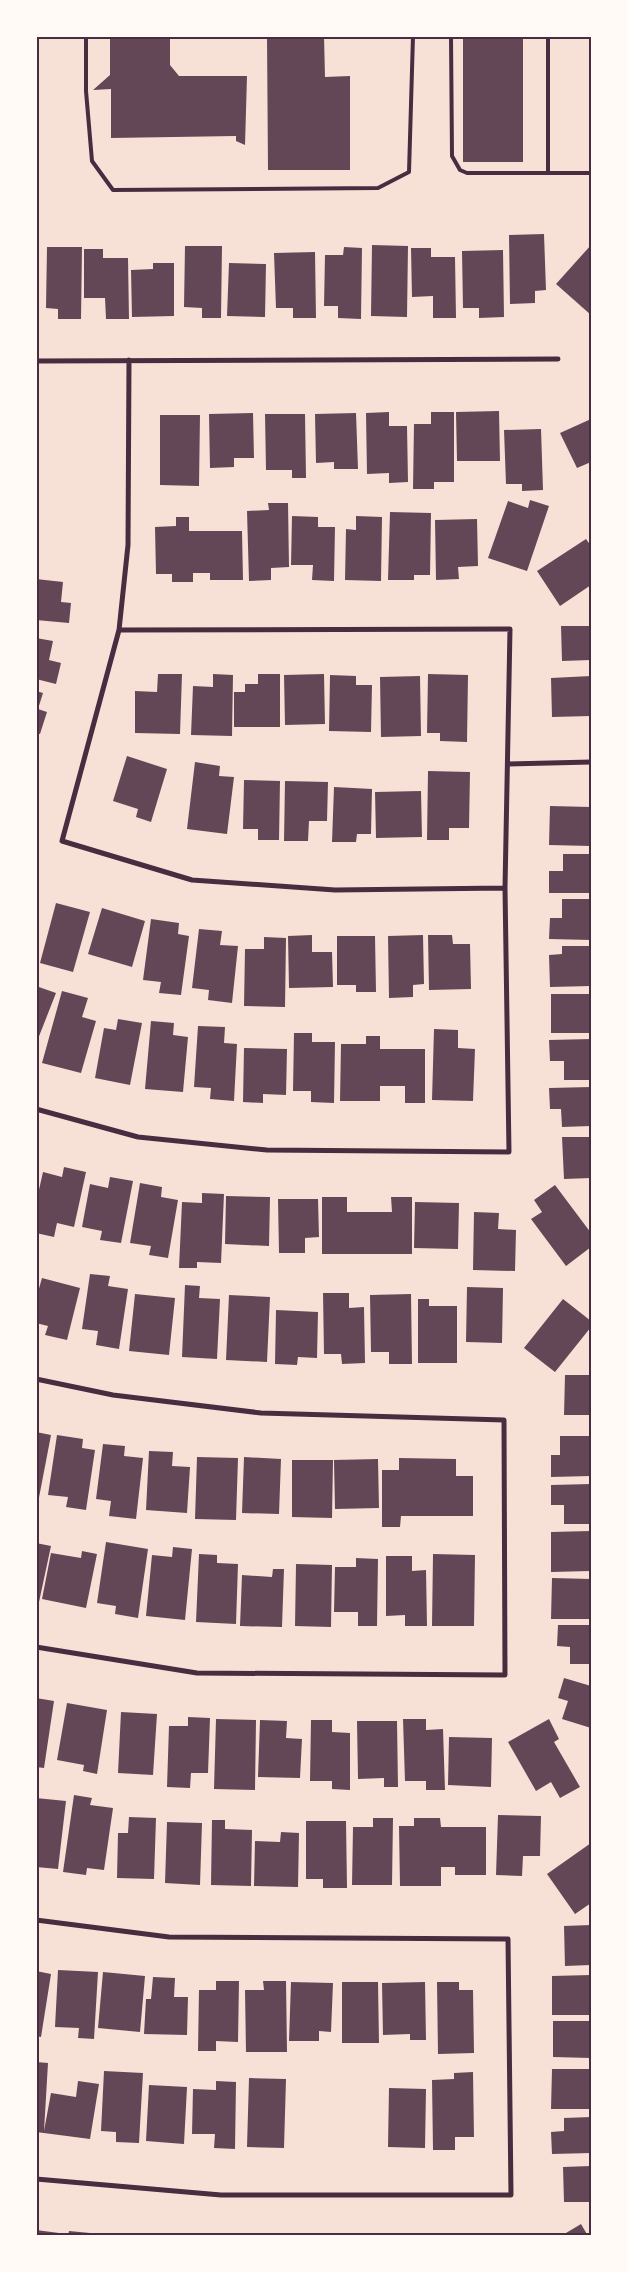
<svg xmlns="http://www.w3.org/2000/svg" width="627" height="2272" font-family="Overpass,sans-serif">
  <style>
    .building { fill: #644757 }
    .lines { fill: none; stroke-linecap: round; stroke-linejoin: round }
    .service { stroke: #4a2c40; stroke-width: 4 }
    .minor { stroke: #4a2c40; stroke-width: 5 }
    .neatline { fill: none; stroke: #4a2c40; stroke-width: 2 }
  </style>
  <rect width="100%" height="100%" fill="#f7e1d7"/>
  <path class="building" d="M110,36h60v29l9,11h68l-2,69 -9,-4v-5l-125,2v-49l-18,1 17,-15z
    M267,36h57l1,41 25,-1v94h-82z
    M463,36h60v126h-60z
    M544,234l2,56 -11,1v12l-25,1 -1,-69z
    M372,245l36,1 -1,71 -36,-1z
    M591,245v70l-35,-31z
    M185,246h37l-1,72h-19v-10l-18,-1z
    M47,247h35l-1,72h-23v-10l-12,-1z
    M344,247l18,1 -1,71 -23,-1v-12h-14l1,-51h18z
    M411,248h20v9h24l1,61h-23v-22l-21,1z
    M84,249h19v9h25l1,61h-23l-1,-21h-21z
    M503,250l1,67 -25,1v-10h-16l-1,-57z
    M315,252l1,66h-23v-10h-17l-2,-55z
    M153,263h21v53l-42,1 -1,-47 22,-1z
    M229,263l37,1 -1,53 -38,-1z
    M499,411l1,50h-43l-1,-49z
    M389,412v14h18l1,56 -19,1v-10l-22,1 -1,-61z
    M431,412h23v70h-20v7h-21l1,-65h17z
    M253,413l1,45h-20v9l-24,1 -1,-54z
    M356,413l2,56h-24v-7l-18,1 -1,-49z
    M265,414h40l1,64h-14v-8h-26z
    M160,415h40l-1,71 -39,-1z
    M591,419v43l-14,6 -17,-35z
    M541,429l2,61 -21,1v-7h-16l-2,-54z
    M530,500l19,6 -22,65 -39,-13 20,-57 20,7z
    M268,503h20l1,64 -18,1v12l-22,1 -2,-70 22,-1z
    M390,512l41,1 -1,62h-16v5h-26z
    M292,516l26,1v10h17l-1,54 -22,-1 1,-15h-22z
    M356,516l26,1 -1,64 -36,-1 1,-51 10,1z
    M176,517h13v14h53l1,49h-33v-7h-17v9h-21v-8h-16l-1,-47 21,-1z
    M477,519l1,47 -20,1 1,12 -23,1 -1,-60z
    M586,539l5,7v39l-31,21 -23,-35z
    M36,579l27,3 -2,20 10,1 -2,20 -33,-3z
    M561,626h30v34l-29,1z
    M36,638l17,3 -4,19 12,3 -5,21 -20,-5z
    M158,674h24l-2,60 -45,-1v-42l22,1z
    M213,674l20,1 -1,61 -41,-1 2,-49 20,1z
    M258,674h22v53h-46v-35h11v-8h13z
    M324,674l1,50 -40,1 -1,-50z
    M428,674l40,1 -1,67 -27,-1v-8h-13z
    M330,675l26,1v9h16l-1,47 -42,-1z
    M420,676l1,60 -40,1 -1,-60z
    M591,676v40l-39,1 -1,-39z
    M36,691l7,2 -5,16 9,3 -7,22 -4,-1z
    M127,756l40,13 -16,53 -15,-5 2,-8 -25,-8z
    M195,762l25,4 -1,10 15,1 -7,57 -40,-5z
    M428,771l42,1 -1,56h-20v12h-22z
    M244,780l36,1 -1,59h-21v-11h-15z
    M285,781l43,1 -1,39h-18l-1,20h-24z
    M334,787l38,2 -1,45h-14l-1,8h-24z
    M421,791l1,46 -46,1 -1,-46z
    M550,806l41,1v39l-42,-1z
    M563,854h28v39h-42v-22h14z
    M562,899h29v41l-42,-1 1,-21h12z
    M56,903l34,9 -17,60 -33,-9z
    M102,908l43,13 -13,46 -44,-13z
    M151,919l28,4 -1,11 11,2 -8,59 -22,-2 2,-11 -18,-2z
    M199,929l23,2 -2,14 18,1 -6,57 -24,-3 1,-10 -17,-2z
    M312,935v17h20l1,35 -44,1 -1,-52z
    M423,935l1,49 -11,1v12l-24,1 -1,-62z
    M428,935h24l1,9h17l1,45 -42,1z
    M337,936h38l1,56h-20v-7h-19z
    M264,937l22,1 -1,69 -41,-1 1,-57h19z
    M562,946h29v40l-41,1 -1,-32 13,-1z
    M36,986l20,7 -20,51z
    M62,991l26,7 -6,19 14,4 -15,52 -39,-10z
    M551,994h40v39h-40z
    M118,1019l24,4 -12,62 -35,-7 9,-50 12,2z
    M151,1021l23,2 -1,12 15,2 -5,55 -38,-3z
    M198,1026l27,1 -1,16 13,1 -3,57 -24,-2 1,-11 -17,-1z
    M434,1029l24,1v18l17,1 -2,52 -41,-1z
    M294,1033h18v9h23l-1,61 -23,-1v-11h-18z
    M366,1036h14v13h45v54h-20v-17h-25v15h-40l1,-57h25z
    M591,1039v41h-27v-19h-14l-1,-21z
    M244,1048l43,1 -1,46 -23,-1v9l-20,-1z
    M591,1087v39l-29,1 -1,-18h-11l-1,-21z
    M562,1137h29v41l-27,1z
    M64,1167l22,5 -12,55 -17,-4 -3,14 -18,-4v-30l7,-31 19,5z
    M110,1177l23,4 -12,62 -21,-3 2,-9 -20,-4 8,-43 18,4z
    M140,1183l22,4 -1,10 17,3 -10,58 -19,-3 2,-9 -21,-3z
    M555,1185l36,48v14l-25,19 -35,-47 11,-7 -8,-12z
    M202,1193l22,1 -3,69 -24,-1v6h-18l3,-66 20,1z
    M226,1196l44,1 -1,49 -44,-2z
    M322,1197h25v15h45l-1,-15h21v57h-90z
    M278,1199h40l1,38 -14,1v15h-26z
    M415,1202l44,1 -1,46 -44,-1z
    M474,1212l25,1 -1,16 18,1 -1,41 -42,-1z
    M90,1274l20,2 -2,10 20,3 -9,60 -23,-4 2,-14 -16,-2z
    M42,1278l38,10 -13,52 -22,-5 3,-9 -12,-3v-24z
    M185,1285l15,1 -1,12 21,1 -3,60 -35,-2z
    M467,1287l36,1 -1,55 -36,-1z
    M323,1293h26v15l15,-1 1,56 -23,1 -1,-10h-17z
    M135,1294l40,4 -6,57 -40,-4z
    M411,1294l1,70h-23v-12h-18l-1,-57z
    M229,1295l41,2 -3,65 -41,-2z
    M418,1299h11v7h28v57h-39z
    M563,1299l28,22v6l-36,45 -31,-24z
    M276,1310l42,2 -1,46 -19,-1 -1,8 -22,-1z
    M565,1375h26v40h-27z
    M36,1432l15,3 -14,73 -1,-1z
    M57,1435l26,4 -1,9 13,2 -9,60 -20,-3 2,-10 -20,-2z
    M560,1436h31v40l-40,1v-22h9z
    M103,1444l22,2 -1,10 19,2 -7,61 -27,-3 2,-15 -15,-2z
    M149,1451l24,1 -1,14 18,1 -3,46 -41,-3z
    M197,1457l41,1 -2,62 -41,-1z
    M244,1457l37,2 -2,55 -37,-1z
    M399,1458l57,1v17h17v40h-72l-1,11h-18v-57h17z
    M378,1459l1,49 -44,1 -1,-49z
    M292,1460h41l-1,58 -40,-1z
    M591,1484v40h-27v-19h-13v-20z
    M591,1531v40l-40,1v-40z
    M106,1542l42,7 -10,69 -23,-4 1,-8 -19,-3z
    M36,1543l15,3 -12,56 -3,-1z
    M173,1547l19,2 -7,71 -39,-4 6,-61 20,2z
    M82,1551l15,3 -11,54 -44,-9 9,-46 30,5z
    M199,1554l18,1v8l21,1 -2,60 -40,-2z
    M433,1554l42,1 -1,71h-42z
    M386,1556h26v15l14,-1 1,56h-22v-11l-19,1z
    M356,1558l22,1 -1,67h-19v-14h-24l1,-45h21z
    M296,1564l36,1 -1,62 -36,-1z
    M273,1569h11l-2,58 -42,-1 2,-51 30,2z
    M552,1578l39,1v40h-40z
    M558,1625h33v39h-21v-17l-13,-1z
    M564,1678l27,8v42l-29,-9 6,-18 -10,-3z
    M36,1698l18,3 -10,67 -8,-1z
    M67,1703l40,7 -10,64 -14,-3 1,-6 -27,-5z
    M121,1712l36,2 -4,61 -35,-2z
    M188,1717l22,1 -2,55h-17l-1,15 -23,-1 2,-61h19z
    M216,1719l40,1 -1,70 -41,-1z
    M403,1719h23v11l17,-1 2,61h-19v-9h-21z
    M549,1719l10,20 -5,3 26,45 -20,11 -9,-16 -15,9 -28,-49z
    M260,1720l27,1 -1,17 16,1 -2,39 -42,-1z
    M311,1720h21v12l18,1v57l-18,-1v-8h-22z
    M357,1721h40l1,66h-14v-9l-26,1z
    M449,1737l43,1 -1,49 -43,-2z
    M74,1795l18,3 -2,7 23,3 -9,62 -17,-2 -1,7 -23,-3z
    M36,1798l30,3 -8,68 -22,-2z
    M498,1815l43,1 -1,40h-17l-1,20 -26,-1z
    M129,1817l27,1 -2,61 -37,-1 1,-45h10z
    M373,1818h20l-1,67h-40l1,-58h20z
    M414,1818h26l1,9h45v48h-31v-8h-14v19h-41l-1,-60h15z
    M212,1820h13v9l27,1 -1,56 -40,-1z
    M306,1821h40l1,67h-24v-9h-17z
    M167,1822l35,1 -2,62 -35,-2z
    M281,1832l18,1 -1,54 -44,-1 1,-45 25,1z
    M591,1843v60l-16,11 -28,-40z
    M591,1925v40l-26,1 -1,-40z
    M58,1970l40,2 -4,67 -16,-1 1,-10 -24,-1z
    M36,1971l15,3 -10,63 -5,-1z
    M103,1972l42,4 -5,56 -42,-4z
    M591,1975v40h-39v-39z
    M153,1977l22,1 -1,19h14l-1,38 -43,-1 2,-35h5z
    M216,1981h23l-1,61 -22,-1v10h-18l1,-61h17z
    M263,1981h23l1,71h-41l-1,-62h19z
    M291,1982l42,1 -2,49 -12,-1v10h-30z
    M342,1982h36l1,61h-37z
    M425,1982l1,58h-16v-6l-27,1 -1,-52z
    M437,1982h22v8h14l1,63 -36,1z
    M553,2021h38v37l-38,-1z
    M36,2062l12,1 -4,68 7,-38 25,4 2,-16 21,3 -9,55 -54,-7z
    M552,2069h39v40h-40z
    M104,2071l39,2 -4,70 -23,-1v-10l-15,-1z
    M473,2072l1,65h-19v13h-22l-1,-70 22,-1v-6z
    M249,2078l37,1 -2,69 -37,-1z
    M216,2081l20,1 -1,67 -21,-1 1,-14h-23l1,-45 23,1z
    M149,2085l38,2 -3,57 -38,-3z
    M389,2088l37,1 -1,59 -37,-1z
    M591,2117v36l-39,1 -1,-22 13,-1v-13z
    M591,2166v36h-27l-1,-35z
    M581,2224l7,12h-27z
    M36,2230l23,3 -1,3h-22z
    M69,2231l21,2v3h-22z"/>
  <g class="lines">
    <path class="service" d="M86,36v55l6,70 21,29 265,-2 31,-16 4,-136
      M451,36l1,120 8,14 7,3h124
      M548,36v137"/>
    <path class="minor" d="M129,360l-1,185 -9,85 -57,211 130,39 143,10 170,-2
      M36,361l522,-2
      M508,764l83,-2
      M36,1109l102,28 129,13 242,2 -4,-264 5,-259 -391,1
      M36,1379l77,16 148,18 243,7 1,255 -308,-2 -161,-26
      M36,1920l133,17 339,2 3,256h-290l-185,-16"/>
  </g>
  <rect width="627" height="2272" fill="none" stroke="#fffaf5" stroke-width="75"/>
  <rect x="38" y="38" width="552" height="2196" class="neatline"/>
</svg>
